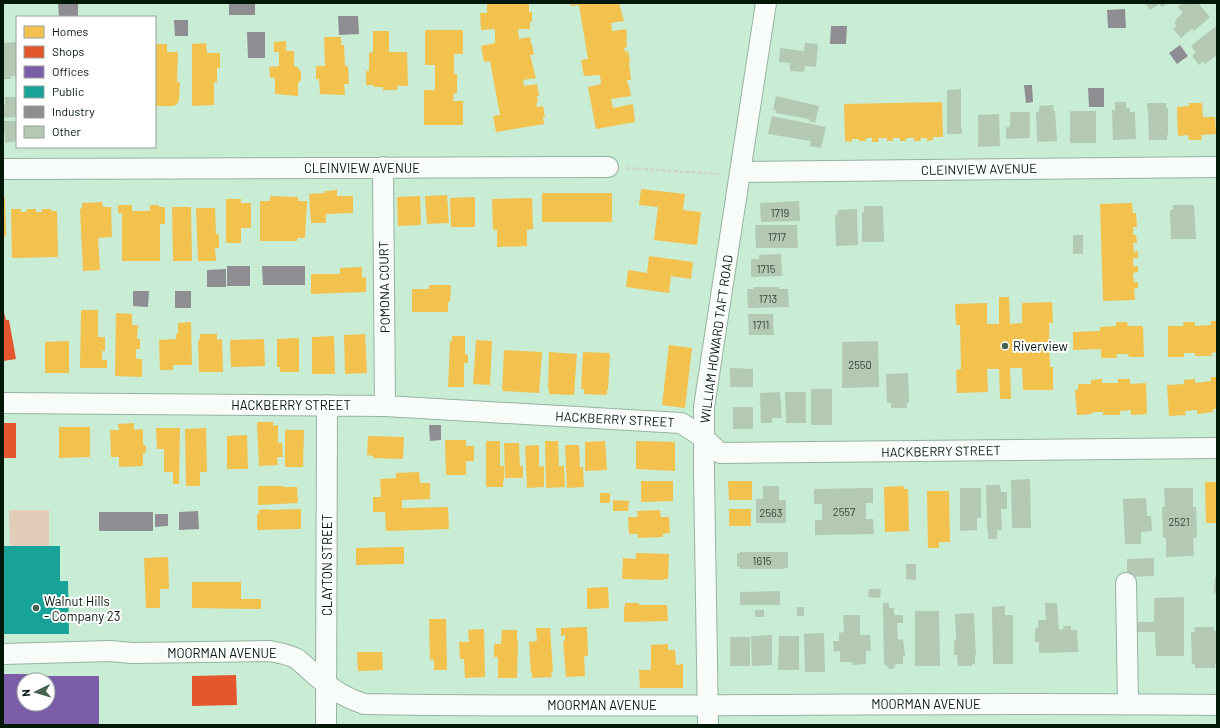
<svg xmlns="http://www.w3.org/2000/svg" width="1220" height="728" font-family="Barlow,sans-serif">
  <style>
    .green { fill: #e1cdba }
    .homes { fill: #f2c14e }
    .shops { fill: #e4572e }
    .offices { fill: #7b5ea7; fill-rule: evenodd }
    .public { fill: #17a398 }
    .industry { fill: #8d8d92 }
    .building { fill: #b3c9b4 }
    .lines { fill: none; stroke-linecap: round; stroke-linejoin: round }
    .minor-casing { stroke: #97b3a0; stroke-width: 22 }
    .path { stroke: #cbd5ce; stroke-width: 2.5; stroke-dasharray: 4 2; stroke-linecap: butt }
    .minor { stroke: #f7fcf9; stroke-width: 20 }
    .poi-dot { fill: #47624f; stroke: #fff; stroke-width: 1.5 }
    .labels { text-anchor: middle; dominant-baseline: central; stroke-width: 4; stroke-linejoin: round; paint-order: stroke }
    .number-label { font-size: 11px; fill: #2e4433 }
    .street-label { font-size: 13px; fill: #011708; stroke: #fff }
    .poi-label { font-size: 13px; fill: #011708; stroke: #fff; text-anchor: start }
  </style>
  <rect width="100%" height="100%" fill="#c9ecd4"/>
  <path class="green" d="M9,510h40v36h-39z"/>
  <path class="homes" d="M487,3h42v9h3v10h-2v7h-12l1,10 11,-2 1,7h1l2,11h-4l6,23 -13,2 1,6 13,-2 2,12h-2l1,7h-2l1,4 6,-1 2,11h-2l1,7 -48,8 -3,-16 7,-1 -10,-54 -6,1 -3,-16 14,-3v-14l-14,1 -1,-17h7z
    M571,3h48l5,18 -13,2 1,8 14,-2 1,10h-1l1,8 -3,1 1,4 3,-1 2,11h-1l2,18h-4l1,5h1l2,11 -20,3 2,9 20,-4 2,18 -39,7 -8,-42 13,-3 -1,-9 -16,1 -3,-16 7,-1 -9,-54 -8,1z
    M425,30h38v24h-9v20h3v19h-3l-1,8h10v24h-39v-35h11v-25h-10z
    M373,31h16v21h18l1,34h-11v4h-14v-3h-9l-1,-2h-7v-14h3v-18l4,-1z
    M324,37h17v8h3l1,21h3l1,18h-5l1,11 -25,-1 -1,-15h-3v-13h9z
    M286,41v10h8v15l4,1v1l3,4v8l-3,3v13l-23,-2v-16h-5l-1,-11 10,-1v-14h-5v-10z
    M206,43l1,10h13v15h-3v14h-3v23l-22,1v-62z
    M155,44h12v8h11l-1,30h3l-1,18 -2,4 -3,2h-19z
    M942,102l1,35h-10v3l-6,1v-3h-7l1,3h-7v-3h-8v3h-6v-3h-7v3h-6v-3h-9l1,4h-7v-4h-6v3h-7v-2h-7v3l-7,-1 -1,-37z
    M1189,103h13l1,14h12l1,17 -15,1 1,5h-13l-1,-5 -10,1 -1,-29 12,-1z
    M641,189l44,5 -2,16 18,2 -4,33 -43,-5 4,-33 -19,-2z
    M337,190v6h16v17l-27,1v9h-15l-2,-29 16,-1v-2z
    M542,193h70v29h-70z
    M447,195l2,28 -22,1 -2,-28z
    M270,196l28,1v4h9l-2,37h-8v3h-37v-40h10z
    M420,196l1,29 -23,1 -1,-29z
    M475,197v30h-24l-1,-29z
    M3,198h2l1,38h-3z
    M532,198l1,31 -6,1v16l-30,1v-17h-4l-1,-31z
    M226,199h15v4h10v25h-10v15h-15z
    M102,202l1,5h8l1,30 -14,1 2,32 -17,1 -3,-62 2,-1v-5z
    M1132,203l1,10h3l1,14h-4v8h3l1,8h-4l1,9 4,-1v7h-5v8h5v6l-5,1 1,9h4v6l-4,1 1,11 -32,1 -3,-97z
    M118,205h14v6h18v-6h9v2h6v17h-5v37h-38v-48h-4z
    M172,207h19l1,54h-19z
    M196,208h19l1,26h3v14h-4l1,13h-18z
    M11,209h10v3h5l1,-3h9v3h6v-3h9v2h6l1,46 -46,1z
    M649,256l44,6 -2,17 -20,-3 -2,17 -43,-6 2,-17 19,3z
    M362,267v11l4,-1v15l-55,2v-20h29v-6z
    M429,285h22l-1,17h-2v10h-36v-23h17z
    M999,297h10l1,27 12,-1v-20l30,-1 1,21h-4l1,44h3v23h-30l-1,-22h-12l1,31h-11l-1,-30h-12l1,23 -31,1 -1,-23 5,-1 -1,-44h-4l-1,-21 32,-1v21h12z
    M81,310h17v27h7v14h-3v9h5v8h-27z
    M116,313l16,1v11h6l-1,14h3v10h-4v10h6v18l-27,-1z
    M1211,321h6v31l-6,1 1,3h-17v-3h-11v4h-16v-31h16l-1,-4h12v4l16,-1z
    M191,322l1,43h-19v5h-13l-1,-30 17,-1v-5h2v-11z
    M1116,322h11l1,4h15l1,31h-15l-1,-3h-12l1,4h-16v-9l-28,1v-18l27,-1v-4l16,-1z
    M200,334h17v6l5,-1 1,33h-24l-1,-32h2z
    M365,334l2,39 -22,1 -1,-39z
    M334,336l1,38h-23v-37z
    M452,336h13v18l3,1v8h-4v24h-16l2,-46h2z
    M299,338v34h-19v-5h-3v-28z
    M264,339l1,27 -34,1 -1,-27z
    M476,340l16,1 -2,44 -17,-1z
    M66,341h3v32h-24v-31z
    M669,345l23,3 -7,60 -23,-3z
    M504,350l38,2 -3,41 -37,-2z
    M549,352l28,2 -3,41 -25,-1v-5h-1z
    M583,352l27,1 -2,37h-1v5l-23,-1v-5h-3z
    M1211,377h6v32h-4v3l-16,2v-4l-12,1 1,4 -17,1 -2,-31 17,-1v-4l11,-1v4l16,-2z
    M1102,379v4h16v-4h12v5l16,-1 1,31 -16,1v-5l-11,1v4h-17v-3h-10l-1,2 -15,1 -2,-25h3v-6h13v-4z
    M257,422h16v4l5,-1v18h4l1,14h-6l1,8 -19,1z
    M134,423v7l9,-1v15l3,2v6l-3,2v12l-24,1v-10h-8l-1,-27h9l-1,-6z
    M59,427h31v30l-31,1z
    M156,428h24l-1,56h-6v-12h-9v-23h-7z
    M206,428l1,44h-7v14h-14l-1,-57z
    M285,430h19l-1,37h-18z
    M247,435l1,34h-21v-33z
    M368,436l36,1 -1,22 -30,-1v-2l-6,-1z
    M445,440h21v6h8v15h-8v14h-20z
    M486,441h14v25h4v15l-1,-1v7h-17z
    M545,441h13l1,25h5l1,21 -19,1z
    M605,441l2,29 -22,1v-29z
    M636,441l39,1v29l-39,-2z
    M504,443h15l1,23h3v12h-18z
    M539,445v22l5,-1v21l-17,1 -2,-42z
    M565,445h14l1,22h3l1,20 -17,1z
    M419,472l1,11h10v16l-28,1v8l46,-1 1,22 -63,2 -1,-19h-12v-15h8l-1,-18 16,-1v-5z
    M641,481h32v20l-32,1z
    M728,481h24v19h-23z
    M1205,482h12v41h-11z
    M258,486h25v1h14l1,16 -40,2z
    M903,486l1,3h4l1,42 -24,1 -1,-45z
    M927,491h22l1,51h-11v6h-11z
    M600,493h10v10h-10z
    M613,500l16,1 -1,10h-15z
    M270,509l-1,1 32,-1v20l-44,1v-16h2v-4z
    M729,509h22v17h-22z
    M660,510l1,7h8l1,16 -7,1v3l-25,1v-4h-9l-1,-17h10l-1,-6z
    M394,547h10v17l-48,1v-17z
    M636,553l33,1 -1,25h-4v1l-42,-1 1,-21 13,1z
    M168,557l1,32h-9v19h-14l-2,-50z
    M192,582h49v17h20v10l-69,-1z
    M608,587l1,21 -22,1v-21z
    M625,603h14v2h28l1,16 -44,1v-15l1,-1z
    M429,619h17l1,51h-13v-10h-4z
    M587,627l1,29h-4l1,20 -19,1 -3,-36h2v-6l-4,1v-8z
    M536,628h14l3,44 -2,-1 1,6 -20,1v-6l-1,1 -2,-31 8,-1z
    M484,629l1,48 -20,1 -1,-19h-4l-1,-17h10l-1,-12z
    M502,630h15v10l1,1 -1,37h-19v-21h-4v-13h7z
    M668,644v6h7l1,15 7,-1v24h-43l-1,-18h12v-25z
    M357,652h25l1,18 -25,1z"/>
  <path class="shops" d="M3,309l3,11h3l7,39 -13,2z
    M3,423h13v35h-13z
    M236,675l1,30 -45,1v-30z"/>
  <path class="offices" d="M3,674h30v2h66v49h-96zM24,680h24v24h-24z"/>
  <path class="public" d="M3,546h57v35h8l1,53h-66z"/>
  <path class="industry" d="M58,3h20v14h-19z
    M229,3h26v12h-26z
    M1125,9l1,19h-18l-1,-18z
    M338,16h20l1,18 -20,1z
    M174,20h14v16h-13z
    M831,26h16l-1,18h-16z
    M247,32h18v26h-17z
    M1180,45l8,11 -11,8 -8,-11z
    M1024,85h8l1,17 -7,1z
    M1088,88h16v19h-15z
    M227,266h23v20h-23z
    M262,266h43v19h-42z
    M226,269v18h-19v-17z
    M133,291h16l-1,16 -15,-1z
    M175,291h16v17h-16z
    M429,425h12v15l-11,1z
    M198,511l1,18 -20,1v-18z
    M99,512h54v19h-54z
    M155,514h13v12l-13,1z"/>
  <path class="building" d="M1145,3h23l-6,4 -3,-3 -9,6z
    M1182,3h16l12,14 -16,14 -2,-2 -11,9 -8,-9 4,-3 -3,-3 3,-3 -1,-1 7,-6 -5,-6z
    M1216,26l1,1v28l-12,9 -2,-3 -4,4 -7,-9 4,-3 -5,-7z
    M17,42v34h-6v3h-8v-36z
    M805,43l13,1 -2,23 -11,-1 -1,6 -14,-1v-8l-11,-1 1,-14 24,3z
    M961,89v39h1v6h-15v-44z
    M776,96l43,10 -4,17 -6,-2v-2l-33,-6v-3h-3z
    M5,97h12v20l-14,1v-13h2z
    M1115,102h11v6h4v4h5l1,27 -23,1 -1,-30h3z
    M1147,103h19v5h2v27h-1v5h-18l-1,-31h-1z
    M1053,105l1,6h1l2,30 -20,1 -1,-30h3v-6z
    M1070,111h26v32h-26z
    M1010,112h20v26l-24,1v-12h4z
    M999,114l1,32 -22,1v-32z
    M772,116l54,11 -5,21 -11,-2 1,-5 -43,-7z
    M3,121h14v20l-12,2v-10h-2z
    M799,201l1,20 -39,1 -1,-19z
    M1173,205h21l2,34h-25l-1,-29h3z
    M864,206h19l1,36h-22v-30h2z
    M857,209l1,36 -22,1 -1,-31h2l1,-5z
    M755,225h42l1,23h-42z
    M1073,235h10v19h-10z
    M781,254l1,22 -31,1v-18h8v-4z
    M754,287h24l1,2h9l1,18 -41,1 -1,-19h7z
    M748,314h25l1,21h-25z
    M878,341l1,46 -37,1v-46z
    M730,368l23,1v18h-23z
    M908,373l1,29 -2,1v5h-16v-5h-4l-1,-29z
    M811,389h21v36h-21z
    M780,392l2,26h-10v5h-11l-1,-30z
    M785,392h21v31h-20z
    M733,407h20v22h-20z
    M1030,479l1,49h-19l-1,-48z
    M986,485h14l1,7h6v17h-6l1,21h-5v9h-9v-9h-1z
    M763,486h16v14h7v23h-30v-24h7z
    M873,488v15h-7v16h7l1,15 -59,1v-15h7v-16h-8v-15z
    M960,488h21v30h-4v12l-17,1z
    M1164,488h29v19h3l1,28 -1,3h-3l1,18 -28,1v-19h-3l-1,-31h3z
    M1146,498l1,18h4l1,15 -11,1v12h-16l-2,-45z
    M740,552h48v16h-4v1h-44v-2h-3v-14h3z
    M1154,558v18l-27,1v-18z
    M906,564h10v16l-10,-1z
    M1215,577h2v16h-3z
    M869,589h12l-1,9 -12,-1z
    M780,591v14h-40v-13z
    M1184,597v59h-28l-1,-24h-19l-1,-10h19v-24z
    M883,603h6v5h5v7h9v8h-6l1,17 5,-1 2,17 -2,1v7h-7l-3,5h-4l-3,-4h-2z
    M1045,603h12l2,27 5,-1 -1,-3h8v4h6l1,22 -39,1v-11h-4v-14h3v-8h8z
    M1005,606v9h8v49h-20l-1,-57z
    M797,607h7v9h-7z
    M755,610h9v7h-9z
    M915,611h24l1,55h-25z
    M974,613l2,42h-1v9h-3v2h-14l-1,-11h-3v-15h2l-1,-26z
    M843,615h17v20h10l1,16h-5v13l-14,1v-3h-12v-11l-6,1 -1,-11h6v-8l5,-1z
    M1194,627h20v4h3v33h-2v4h-20v-4h-3l-1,-32h4z
    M824,633l1,39h-20l-1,-38z
    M772,635v30l-20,1 -1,-30z
    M779,636h20v34h-21z
    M730,637h20v29h-20z"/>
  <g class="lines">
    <defs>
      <path id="minor" d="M383,167l2,239
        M3,169l605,-2
        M740,172l477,-5
        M3,403l382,3 296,17 23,15 16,15 497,-5
        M1126,583l2,121
        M3,654l107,-3 22,2 138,-2c9,2 19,3 27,8 6,5 13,11 19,17 14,12 29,22 48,28 284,5 569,-3 853,1
        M326,725l1,-320
        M708,725l-4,-252v-66l62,-404"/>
    </defs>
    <use href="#minor" class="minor-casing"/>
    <path class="path" d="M626,168l95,6"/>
    <use href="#minor" class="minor"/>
  </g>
  <g class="poi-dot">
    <circle cx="1005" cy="346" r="4"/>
    <circle cx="36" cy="608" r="4"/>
  </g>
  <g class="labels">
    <g class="number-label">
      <text x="780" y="212">1719</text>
      <text x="777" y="236">1717</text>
      <text x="766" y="268">1715</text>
      <text x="768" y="298">1713</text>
      <text x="761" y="324">1711</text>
      <text x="860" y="364">2550</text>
      <text x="844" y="511">2557</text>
      <text x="771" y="512">2563</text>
      <text x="1179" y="521">2521</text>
      <text x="762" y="560">1615</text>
    </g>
    <g class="street-label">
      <text x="362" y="168">CLEINVIEW AVENUE</text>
      <text transform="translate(979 169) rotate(-1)">CLEINVIEW AVENUE</text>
      <text transform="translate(384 287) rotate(-91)">POMONA COURT</text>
      <text transform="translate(716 339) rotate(-82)">WILLIAM HOWARD TAFT ROAD</text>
      <text x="291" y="405">HACKBERRY STREET</text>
      <text transform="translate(615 419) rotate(3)">HACKBERRY STREET</text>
      <text transform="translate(941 451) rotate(-1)">HACKBERRY STREET</text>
      <text transform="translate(327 565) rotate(-90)">CLAYTON STREET</text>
      <text x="222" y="653">MOORMAN AVENUE</text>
      <text x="926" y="704">MOORMAN AVENUE</text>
      <text x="602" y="705">MOORMAN AVENUE</text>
    </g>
    <g class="poi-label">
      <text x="1013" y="346">Riverview</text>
      <text x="44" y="601">Walnut Hills<tspan x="44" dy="15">- Company 23</tspan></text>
    </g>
  </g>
  <rect width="1220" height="728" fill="none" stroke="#011708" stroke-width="8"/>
  <rect x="16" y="16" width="140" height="132" fill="#ffffff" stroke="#99a29c"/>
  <rect x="24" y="26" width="20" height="12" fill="#f2c14e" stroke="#99a29c"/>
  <text x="52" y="36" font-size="12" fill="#011708">Homes</text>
  <rect x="24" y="46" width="20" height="12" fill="#e4572e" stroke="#99a29c"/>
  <text x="52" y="56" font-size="12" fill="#011708">Shops</text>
  <rect x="24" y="66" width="20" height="12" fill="#7b5ea7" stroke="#99a29c"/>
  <text x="52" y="76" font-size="12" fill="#011708">Offices</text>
  <rect x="24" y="86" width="20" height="12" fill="#17a398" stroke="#99a29c"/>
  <text x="52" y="96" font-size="12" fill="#011708">Public</text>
  <rect x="24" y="106" width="20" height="12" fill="#8d8d92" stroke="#99a29c"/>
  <text x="52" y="116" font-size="12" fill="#011708">Industry</text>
  <rect x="24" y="126" width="20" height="12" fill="#b3c9b4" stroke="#99a29c"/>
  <text x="52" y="136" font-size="12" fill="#011708">Other</text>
  <g transform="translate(36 692) rotate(265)"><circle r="19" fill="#ffffff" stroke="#99a29c"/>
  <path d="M0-3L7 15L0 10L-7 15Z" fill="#47624f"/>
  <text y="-6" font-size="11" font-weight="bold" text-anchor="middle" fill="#011708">N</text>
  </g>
</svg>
